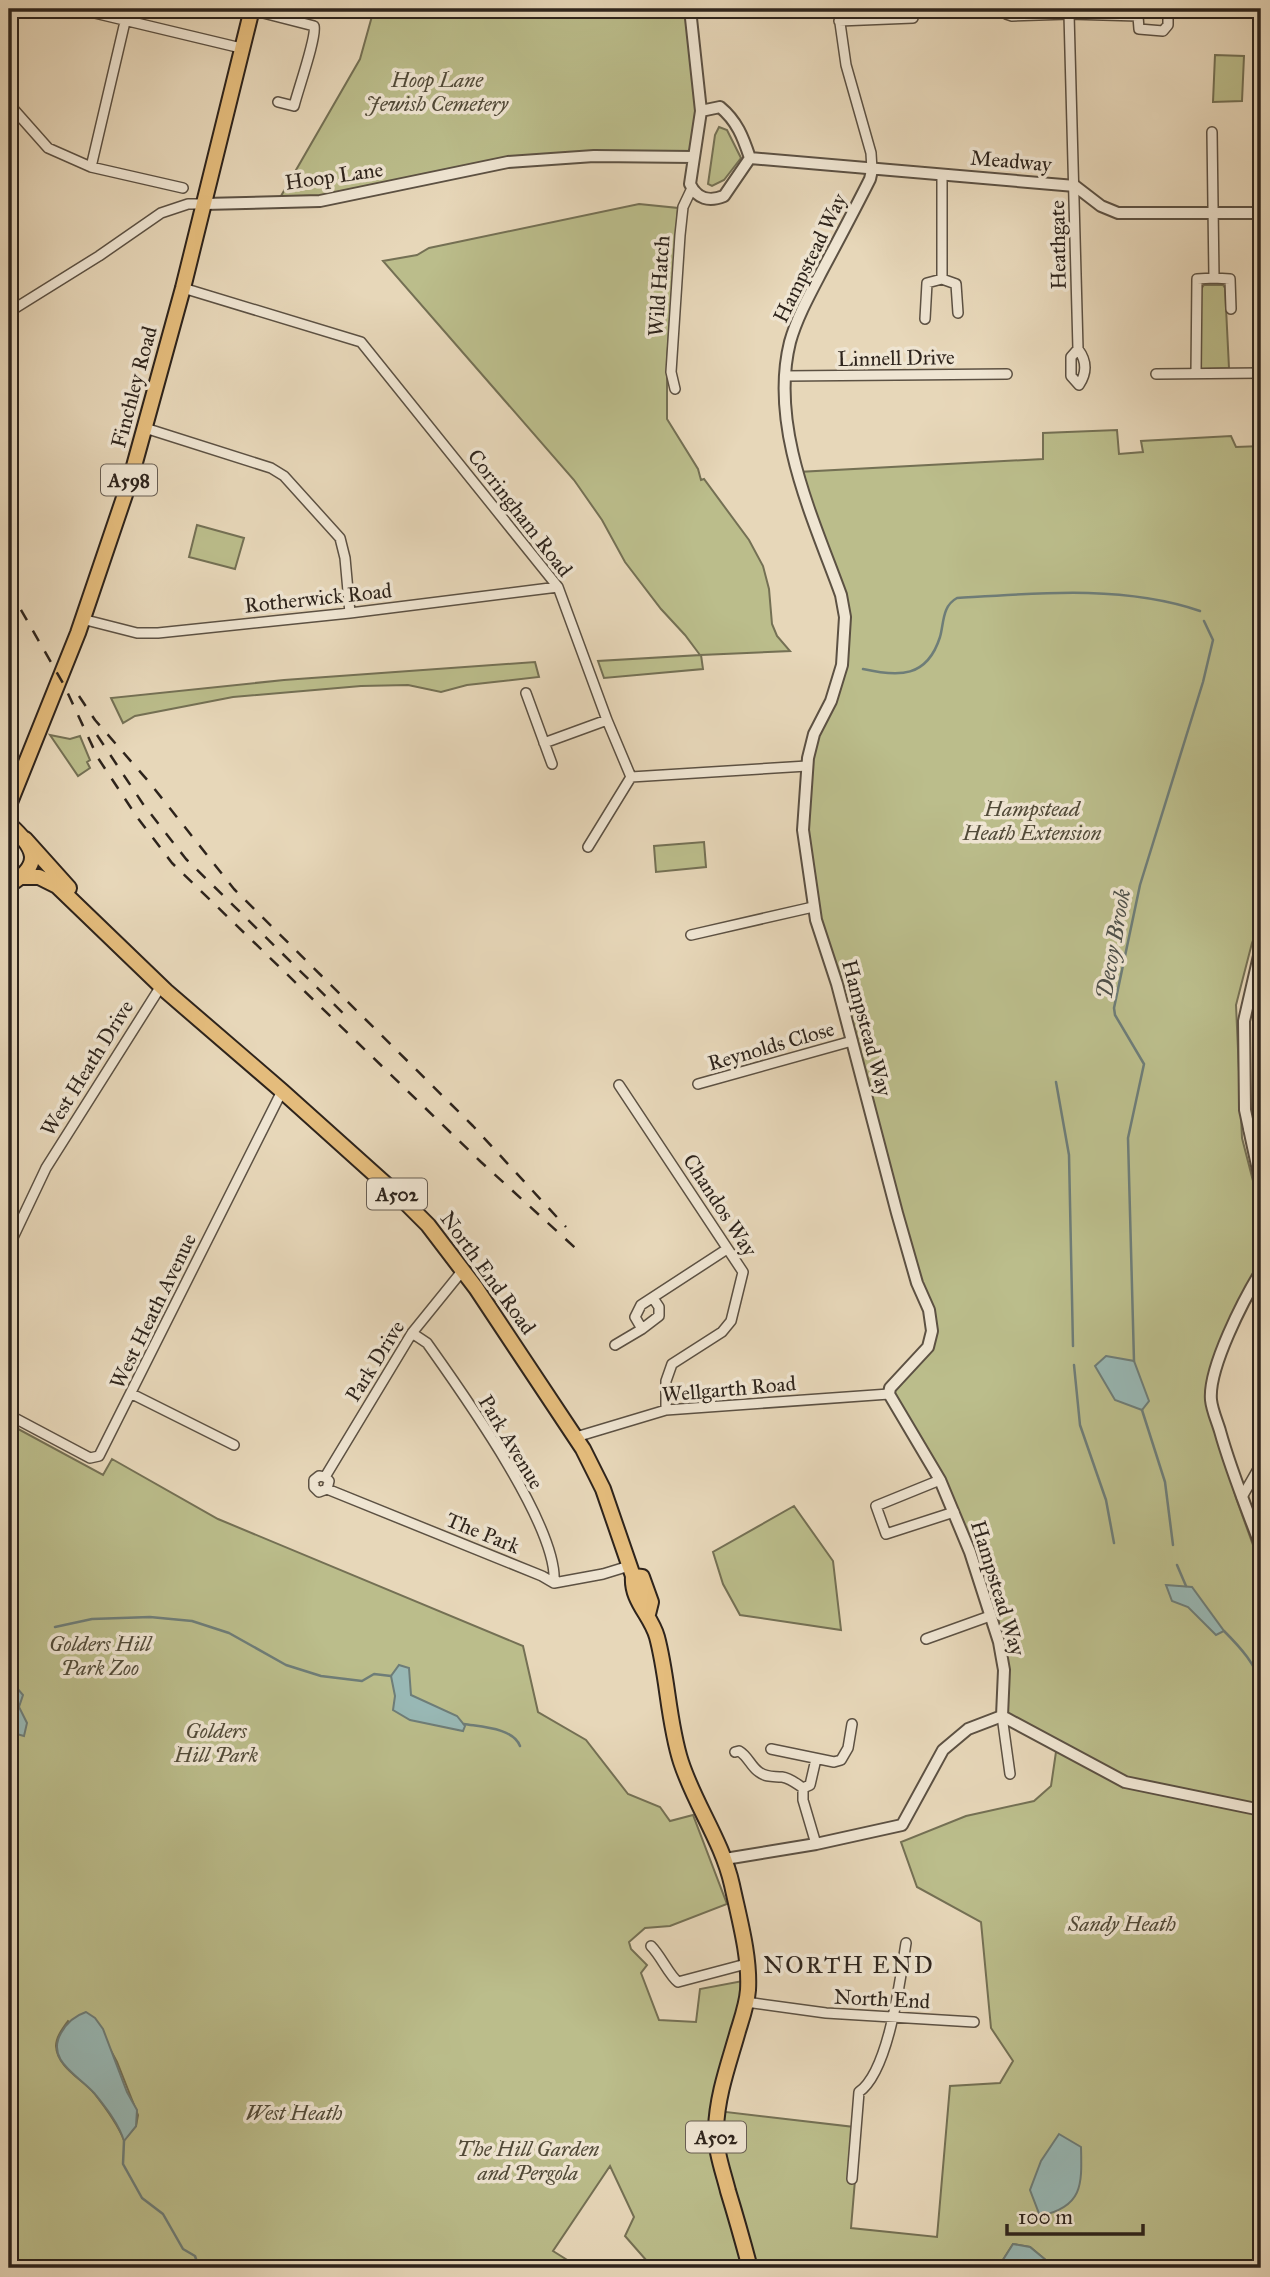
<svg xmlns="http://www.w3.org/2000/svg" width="1270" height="2277" font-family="'IM FELL Great Primer',serif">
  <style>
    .green { fill: #bbbd8b; stroke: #747054; stroke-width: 2; fill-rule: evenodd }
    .water { fill: #98b8b5; stroke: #6e7d78; stroke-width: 2 }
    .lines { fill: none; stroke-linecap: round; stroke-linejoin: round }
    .stream { stroke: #6e7d78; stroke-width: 2.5 }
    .minor-casing { stroke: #5c5143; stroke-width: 12 }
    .tertiary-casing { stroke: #5c5143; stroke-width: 14 }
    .primary-casing { stroke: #2e241c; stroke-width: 18 }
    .minor { stroke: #efe5d2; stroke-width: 9 }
    .tertiary { stroke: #efe5d2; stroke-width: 10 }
    .primary { stroke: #e4bc7c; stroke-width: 14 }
    .rail { stroke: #2e241c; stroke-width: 2.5; stroke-dasharray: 12 12; stroke-linecap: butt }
    .labels { text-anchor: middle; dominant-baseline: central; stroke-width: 7; stroke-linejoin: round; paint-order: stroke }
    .shield { fill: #efe5d2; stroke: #685e53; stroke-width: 2 }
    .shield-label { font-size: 19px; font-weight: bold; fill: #2e241c }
    .park-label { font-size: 21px; font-style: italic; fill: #514a38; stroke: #efe5d2 }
    .street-label { font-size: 21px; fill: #2e241c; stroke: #efe5d2 }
    .water-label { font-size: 23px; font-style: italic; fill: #4e504a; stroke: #efe5d2 }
    .quarter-label { font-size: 24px; letter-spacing: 2px; fill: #2e241c; stroke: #efe5d2 }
  </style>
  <rect width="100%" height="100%" fill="#e7d7b9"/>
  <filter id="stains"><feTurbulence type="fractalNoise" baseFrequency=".00286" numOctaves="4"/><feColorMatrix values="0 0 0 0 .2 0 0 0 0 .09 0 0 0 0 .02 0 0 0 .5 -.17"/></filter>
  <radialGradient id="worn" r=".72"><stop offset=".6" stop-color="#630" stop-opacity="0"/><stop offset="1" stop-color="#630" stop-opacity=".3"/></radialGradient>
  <path class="green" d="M374,9h313l14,102 -7,46 -186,5 -75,16 -156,25 83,-144z
    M1215,55l29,1 -2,45 -29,1z
    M719,127l8,3 14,28 -17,22 -12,6 -4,-2 7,-49z
    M639,204l39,4 -11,152v59l31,50 3,11 3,-1 45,61 14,26 6,23 3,35 5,12 13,15 -89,4 2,14 -99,9 -6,-17 102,-6 -15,-20 -24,-26 -36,-47 -23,-42 -28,-40 -191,-219 34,-6 12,-7z
    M1204,285h19l2,3 4,80 -30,1 2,-80z
    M1117,430l2,24 24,-2 -2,-11 90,-5 5,11 25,-1v473l-9,24 -16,62 6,133 19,74 -1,54 -22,38 -26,64 -6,27 30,103 25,69v701h-216l2,-7 -17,-14 -17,-3 -12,19 3,5h-351l-28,-32 9,-19 -24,-51 -57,85 27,17h-571v-844l94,51 9,-16 106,60 305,127 15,66 48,28 42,54 32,13 10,14 23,-6 34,89 -57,22 -25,2 -16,14 2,7 16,16 -6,8 18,47 37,2 4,-33 48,-9 -31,131 137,16 1,53 -4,48 86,9 13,-151 50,-3 13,-22 -22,-33 -10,-106 -64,-35 -16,-45 65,-26 68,-15 17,-15 6,-41 -55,-29 2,-47 -50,-157 -65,-118 43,-55 -119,-432 -10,-77 4,-64 31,-82 3,-89 -43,-123 245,-13v-26zM68,2021l42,28 7,13 21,53 -2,11 -12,14c-7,-17 -19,-33 -30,-47 -12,-14 -37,-26 -38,-47 0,-9 7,-18 12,-25z
    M197,525l47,13 -9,31 -46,-12z
    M535,662l4,15 -72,8 -26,7 -33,-7 -47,1 -128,11 -98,19 -12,7 -12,-25 173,-18z
    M50,735l20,4 10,-3 10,24 -3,2 3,6 -12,8z
    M704,842l2,25 -50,5 -2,-26z
    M794,1506l39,55 8,69 -101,-15 -17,-31 -10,-32z"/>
  <path class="water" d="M1106,1356l28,5 15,40 -7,9 -27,-10 -20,-34z
    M1166,1585l26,2 32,44 -8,4 -28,-28 -16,-6z
    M399,1665l10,3 2,27 46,21 8,10 -2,5 -53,-11 -17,-10 2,-14 -4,-20z
    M9,1688h8l6,7 -4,12 8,16 -3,13 -15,-4z
    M86,2012l9,6 8,11 24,63 10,18 -1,16 -12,15c-5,-17 -18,-33 -29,-47 -15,-18 -50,-33 -34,-61 6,-11 13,-17 25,-21z
    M1059,2134l22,13c1,38 2,60 -41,69l-10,-26 11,-29z
    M1013,2244l17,3 17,14 -2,7h-41l-3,-5z"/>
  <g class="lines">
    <path class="stream" d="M863,669c36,8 64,9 77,-32 4,-14 2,-31 17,-39 79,-5 167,-13 243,13
      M1056,1082l13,73 4,191
      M1134,1361l-6,-223 16,-74 -29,-49 -1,-7 26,-123 63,-203 10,-42 -9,-19
      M1074,1365l6,60 26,75 8,43
      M1142,1410l23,72 8,63
      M1177,1565l9,21
      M55,1627l37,-8 58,-2 42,4 37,12 57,32 35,11 41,5 12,-7 17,2
      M1224,1631c15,15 34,35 37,56
      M464,1724c18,3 49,4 56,22
      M9,1859l6,26
      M124,2141l-1,23 19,34 21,16 20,35 12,7 4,12"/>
    <defs>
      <path id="minor" d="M78,9l163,39
        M838,9l8,56 25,88 1,17
        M1004,9l2,5 6,2 57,-2 69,2 -1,-7
        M252,10l62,16c3,10 -16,64 -20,80l-16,-4
        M1069,14l9,335c9,12 9,24 1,36l-8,-9v-19l7,-8
        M1138,16l1,13 24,2 5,-6v-16
        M839,21l74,-3
        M9,104l39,44 43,19 92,21
        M91,167l37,-158
        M1214,278l16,1 1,30
        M942,279v-104
        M183,288l178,54 197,245 49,133 24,57 176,-11
        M9,312l90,-56 62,-43 27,-9h16
        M925,319l2,-36 15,-4 14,5 2,29
        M1196,373l1,-94 17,-1 -2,-146
        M1156,374l105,-1
        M785,376l222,-2
        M675,389l-4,-17 9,-137 3,-28 9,-19
        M145,428l126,40 13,8 56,62 5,20 5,55
        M82,619l55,14h21l192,-20 208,-26
        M526,693l26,71
        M544,743l63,-23
        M588,847l43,-70
        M691,935l122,-28
        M698,1084l154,-43
        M619,1085l124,187 -12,49 -9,11 -50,32 -6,17v29
        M1249,1130l12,-11
        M9,1246l37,-78 115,-182
        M653,1298l6,9v9l-17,13 -7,-12 6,-12 86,-56
        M412,1333l15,10c34,48 132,184 127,240
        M615,1345l27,-16
        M132,1394l102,51
        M9,1415l81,43 9,-2 183,-365
        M576,1437l90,-27 223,-16
        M325,1477l87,-144 51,-63
        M940,1480l-64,26 10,28 68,-22
        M327,1489l2,-8 -4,-4 -6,-1 -5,4v7l5,5 8,-3 215,87 12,7 49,-9 26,-8
        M1242,1497l19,-33
        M926,1639l64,-23
        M1002,1716l8,58
        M771,1749l63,13 7,-2 7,-12 4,-24
        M735,1752l4,-1c9,5 12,16 20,21 8,6 15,4 23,5 8,1 15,7 21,11v12l13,44
        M803,1788l7,-3 6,-26
        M651,1946c10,10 18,29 27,36l68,-18
        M746,2002l80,11 148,9
        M852,2179l7,-87c30,-21 41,-112 47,-149"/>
      <path id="tertiary" d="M690,9l11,102
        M720,107c17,14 23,30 30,51l-26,38c-15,6 -27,3 -34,-12l11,-73z
        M750,158l325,28 26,20 17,7h143
        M872,170l-2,9c-15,30 -31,60 -47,90 -12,23 -26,48 -33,73 -21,84 23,176 51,253l4,22 -3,48 -11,36 -17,33 -6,24 -5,72 13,90 21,64 60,229 20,70 12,27 3,21 -4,16 -38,41 -1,6 51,86 30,72 29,90 5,28 -2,46
        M204,204l116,-3 188,-39 86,-6 100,1
        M1261,947l-17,74 1,89 16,74
        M1261,1271c-17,28 -53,97 -50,129 1,10 6,21 9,31 11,40 27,78 41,116
        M1002,1716l123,66 136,28
        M725,1859l91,-15 86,-19 41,-75 25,-21 34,-13"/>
      <path id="primary" d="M9,805l69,-172 53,-156 52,-189 69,-279
        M9,824c26,24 35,40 0,61
        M25,839l44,49
        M22,877h17l18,9 109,105 116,100 118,106 28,28 48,63 107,161 20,40 30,87c-2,25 18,39 24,61 11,41 11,85 24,125 14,43 41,79 51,123 7,33 18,71 16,105 -1,14 -6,28 -10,41 -9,32 -21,64 -22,98 -1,21 7,42 12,62 8,26 15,51 22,77
        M633,1576l9,1 9,25 -3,12"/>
    </defs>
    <use href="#minor" class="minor-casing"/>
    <use href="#tertiary" class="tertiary-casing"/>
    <use href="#primary" class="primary-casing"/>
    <use href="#minor" class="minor"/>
    <use href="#tertiary" class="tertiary"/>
    <use href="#primary" class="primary"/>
    <path class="rail" d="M9,589l55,96 34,73 39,59 35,46 309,299 102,93
      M79,696l16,24 54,62 85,107 239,237 93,101
      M97,735l46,69 43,55 163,160"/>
  </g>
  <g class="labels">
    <g class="shield">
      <rect x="101" y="464.5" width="56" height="31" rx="5"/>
      <rect x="367" y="1178.5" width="60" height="31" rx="5"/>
      <rect x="686" y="2121.5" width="60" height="31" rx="5"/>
    </g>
    <g class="shield-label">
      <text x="129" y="480">A598</text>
      <text x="397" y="1194">A502</text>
      <text x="716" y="2137">A502</text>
    </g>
    <g class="park-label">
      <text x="437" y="80">Hoop Lane<tspan x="437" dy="24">Jewish Cemetery</tspan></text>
      <text x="1032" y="809">Hampstead<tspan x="1032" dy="24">Heath Extension</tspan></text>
      <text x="100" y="1644">Golders Hill<tspan x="100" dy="24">Park Zoo</tspan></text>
      <text x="216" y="1731">Golders<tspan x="216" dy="24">Hill Park</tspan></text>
      <text x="1122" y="1924">Sandy Heath</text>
      <text x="294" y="2113">West Heath</text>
      <text x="528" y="2149">The Hill Garden<tspan x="528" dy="24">and Pergola</tspan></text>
    </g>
    <g class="street-label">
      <text transform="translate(1011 161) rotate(5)">Meadway</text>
      <text transform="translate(334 176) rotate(-8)">Hoop Lane</text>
      <text transform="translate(1058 245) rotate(-91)">Heathgate</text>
      <text transform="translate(810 258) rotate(-64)">Hampstead Way</text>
      <text transform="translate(659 286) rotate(-86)">Wild Hatch</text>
      <text transform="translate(896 358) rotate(-1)">Linnell Drive</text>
      <text transform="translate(134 387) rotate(-75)">Finchley Road</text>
      <text transform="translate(520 513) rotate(52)">Corringham Road</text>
      <text transform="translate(318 598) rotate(-6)">Rotherwick Road</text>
      <text transform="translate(867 1028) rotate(75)">Hampstead Way</text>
      <text transform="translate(771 1046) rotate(-16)">Reynolds Close</text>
      <text transform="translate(87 1068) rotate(-58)">West Heath Drive</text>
      <text transform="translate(720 1205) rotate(57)">Chandos Way</text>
      <text transform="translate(488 1273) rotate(54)">North End Road</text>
      <text transform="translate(153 1311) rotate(-64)">West Heath Avenue</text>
      <text transform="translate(375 1361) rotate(-58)">Park Drive</text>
      <text transform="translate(729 1389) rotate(-5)">Wellgarth Road</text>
      <text transform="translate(511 1442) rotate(59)">Park Avenue</text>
      <text transform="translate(483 1533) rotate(22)">The Park</text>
      <text transform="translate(998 1588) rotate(73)">Hampstead Way</text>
      <text transform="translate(882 1999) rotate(3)">North End</text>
    </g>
    <g class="water-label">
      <text transform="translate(1113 944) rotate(-80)">Decoy Brook</text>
    </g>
    <g class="quarter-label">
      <text x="849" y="1965">NORTH END</text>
    </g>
  </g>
  <rect width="1270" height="2277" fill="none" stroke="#e7d7b9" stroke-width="35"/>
  <rect x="10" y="10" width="1249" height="2256" fill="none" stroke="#2e241c" stroke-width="3.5"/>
  <rect x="18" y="18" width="1235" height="2242" fill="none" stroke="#2e241c" stroke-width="2"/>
  <path d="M1007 2224v10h136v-10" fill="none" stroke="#2e241c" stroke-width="3.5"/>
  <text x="1018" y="2224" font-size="21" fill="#2e241c" stroke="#efe5d2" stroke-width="5" paint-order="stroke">100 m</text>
  <rect width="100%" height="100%" filter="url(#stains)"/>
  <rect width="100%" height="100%" fill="url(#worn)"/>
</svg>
